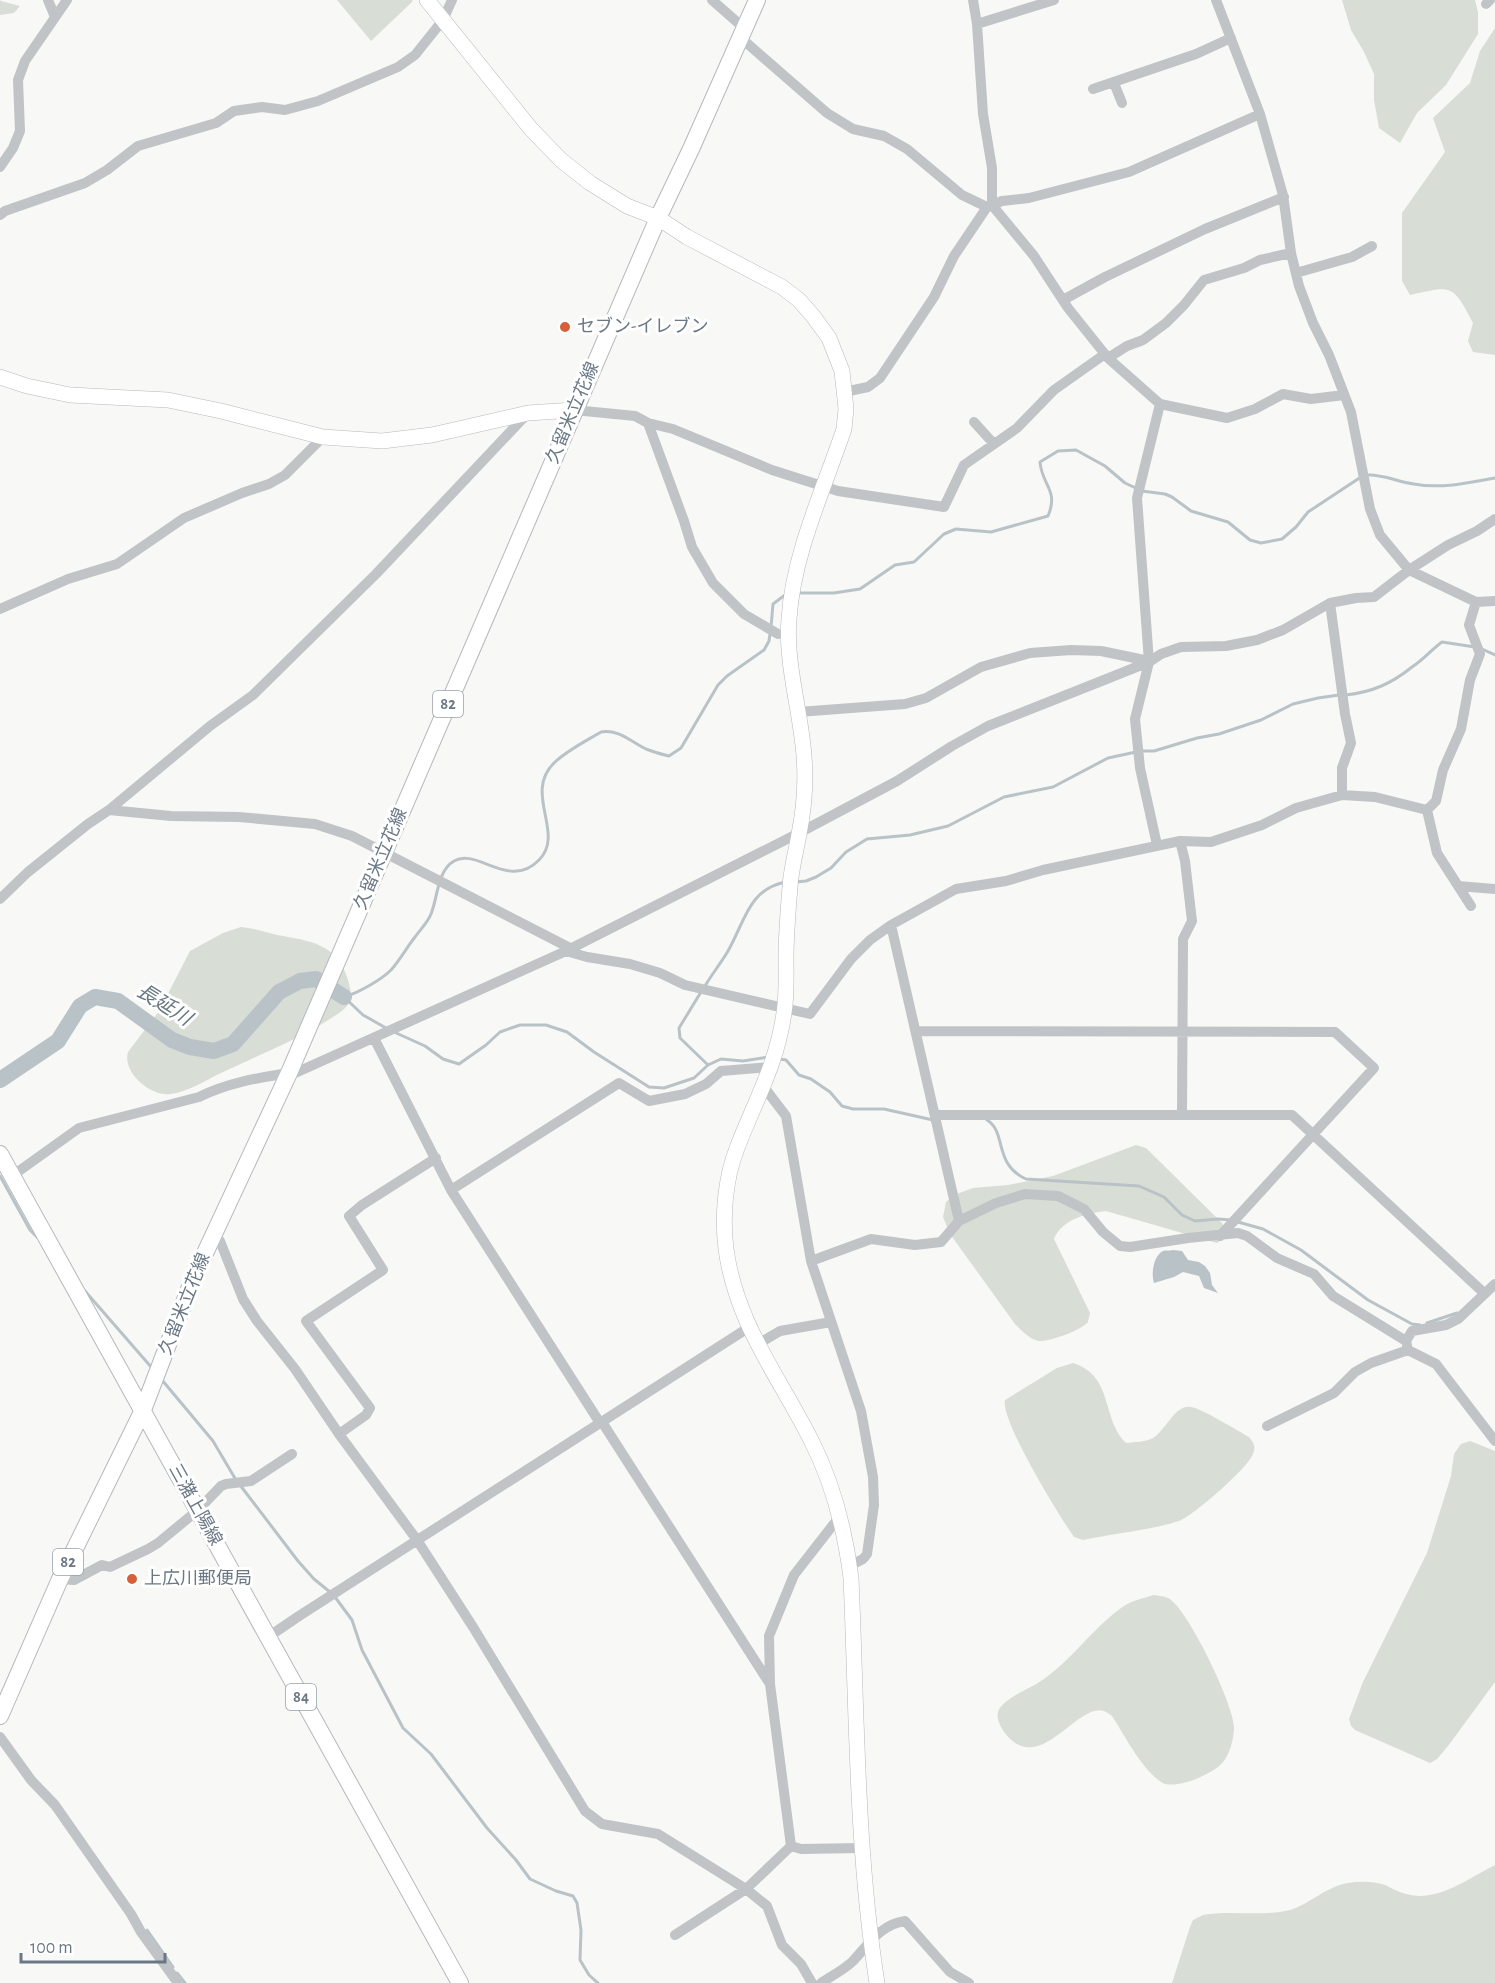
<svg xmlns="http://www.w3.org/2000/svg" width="1495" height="1983" font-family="'Alegreya Sans','Noto Sans JP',sans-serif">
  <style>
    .green { fill: #d8ddd6 }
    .water { fill: #b9c3c7 }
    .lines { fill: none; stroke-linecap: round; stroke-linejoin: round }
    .stream { stroke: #b9c3c7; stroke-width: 3 }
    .river { stroke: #b9c3c7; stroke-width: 16 }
    .secondary-casing { stroke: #b5b9be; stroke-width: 16 }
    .primary-casing { stroke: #b4b8bc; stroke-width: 18 }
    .street { stroke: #c0c4c7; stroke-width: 10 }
    .secondary { stroke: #fff; stroke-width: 15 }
    .primary { stroke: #fff; stroke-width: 16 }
    .poi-dot { fill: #d5613a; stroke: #fff; stroke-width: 2 }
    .labels { text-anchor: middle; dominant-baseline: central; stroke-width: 6; stroke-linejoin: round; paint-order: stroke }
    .shield { fill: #fff; stroke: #97a0aa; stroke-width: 1.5 }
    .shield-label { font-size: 16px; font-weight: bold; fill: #6a7885 }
    .poi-label { font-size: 18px; fill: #6a7885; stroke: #fff; text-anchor: start }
    .street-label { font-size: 18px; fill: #6a7885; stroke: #fff }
    .water-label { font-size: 20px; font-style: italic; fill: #66787f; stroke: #fff }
  </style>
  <rect width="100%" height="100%" fill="#f8f8f6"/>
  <path class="green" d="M0,0l1,1 19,5 -6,7 -14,2z
    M337,0h75l1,1 -42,40z
    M1342,0h133l3,12v22l-32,51 -29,28 -17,30 -21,-15 -5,-28v-26l-10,-22 -13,-22z
    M1495,28v327l-22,-3 -5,-11 5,-18c-20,-39 -21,-38 -63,-28l-8,-14v-68l43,-61 -12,-34 37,-35 10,-32z
    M241,927c12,1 24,5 36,8 33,6 60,8 71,45 2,8 5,16 1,23 -2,4 -9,10 -13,12 -34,23 -77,40 -115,58 -15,7 -33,19 -50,21 -20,3 -49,-21 -43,-42l31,-41 31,-60 33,-18z
    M1136,1145l10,3 76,75 6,13 -11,7 -111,-32c-19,2 -45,9 -52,28l36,74c0,1 -2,8 -2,9 -6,8 -39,20 -49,19 -10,-2 -17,-10 -24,-17l-65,-90 -7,-17 3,-15 8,-7 19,-7 35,-3 45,-9z
    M1073,1363c41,13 28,55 53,80 9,-1 20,-1 27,-5 14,-9 22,-34 38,-31 10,1 47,24 58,30 5,6 7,10 4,17 -5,14 -60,62 -74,67 -25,8 -60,12 -86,17l-10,2 -9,-3c-14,-20 -74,-117 -69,-137l52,-32z
    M1470,1441l25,10v231l-47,64 -11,13 -7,4 -75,-33 -4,-4 -2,-7 14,-37 64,-129 24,-77 3,-22 7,-10z
    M1154,1595c4,1 10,1 14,3 19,9 66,107 66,129 0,11 -4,27 -11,35 -9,12 -49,29 -62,20 -20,-14 -36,-46 -49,-66 -3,-2 -5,-4 -8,-5 -23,-8 -55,48 -85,34 -10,-4 -24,-22 -21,-33 3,-12 30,-23 40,-29 32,-20 55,-56 86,-77 9,-6 20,-8 30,-11z
    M1495,1865v118h-323l18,-56 3,-7 10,-5c28,-5 59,2 87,-5 20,-6 37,-24 58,-27 12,-2 25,-2 37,2 7,3 13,7 21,9 31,9 63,-16 89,-29z"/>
  <path class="water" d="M1173,1250l9,1 6,9 11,2 6,4 5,7 2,12 6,8 -14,-5 -5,-12 -16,-4 -9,5 -20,6c-3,-8 -1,-27 9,-32 3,-1 6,0 10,-1z"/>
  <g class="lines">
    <path class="stream" d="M1367,475c17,-1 30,7 47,9 26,5 55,-1 81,-6
      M797,593h37l26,-4 35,-24 19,-3 30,-28 12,-5 35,3 57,-16c11,-26 -6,-30 -8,-54l18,-11 18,-1 29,16 20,17 17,8 23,3 7,3 19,14 37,11 22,18 11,3 21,-4 14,-12 12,-15 53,-35
      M771,627l2,-23 12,-9
      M1482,649l13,6
      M1346,695c26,-3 45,-11 66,-28 11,-7 19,-17 30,-25l33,5
      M1142,751h12l43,-13 22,-4 42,-14 32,-16 25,-6 21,-3
      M796,882l10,-1 10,-4 15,-9 15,-16 21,-13 43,-4 38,-9 56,-29 49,-10 55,-29 28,-6
      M705,986c7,-12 16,-23 23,-35 17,-29 20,-62 58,-69
      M701,992l-22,36 1,10 28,27
      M344,997c14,-4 37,-17 47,-27 9,-10 16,-23 24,-33 5,-7 13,-15 16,-23 7,-17 6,-43 23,-53 23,-14 55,30 85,-1 27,-27 -17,-67 16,-98 13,-12 31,-21 46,-30 18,-3 30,10 45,17 7,3 15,5 23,7l12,-8 37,-63 9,-9 37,-26 5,-9 1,-7
      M344,997l19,18 23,13
      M394,1032l31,14 18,13 16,5 27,-19 14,-13 20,-7h26l21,7 27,20 55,35 15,1 30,-10 14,-13 13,-6 22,2 26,-4
      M779,1059l7,1 13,15 12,4 19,13 12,14 11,3h31l49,11
      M987,1120c20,12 6,44 39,59l113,7 25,11 18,18 13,6 23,-2 13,1
      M0,1176l30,54 7,7
      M1238,1222l25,7 38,21 67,50 44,24 8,1
      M85,1291l67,77
      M1427,1323l30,-10
      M162,1380l51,61 23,39
      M240,1485l58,76 16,18 16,13
      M335,1597l17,23 10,30 41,78 28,26 56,74 29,32 14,19 26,12 17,5 4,7 4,27 -1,30 9,15 9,8
      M147,1930l26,37
      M177,1973l8,10"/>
    <path class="river" d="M0,1080l58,-39 22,-35 15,-9 23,4 54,39 18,7 24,4 19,-7 46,-52 21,-11 16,-2 28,18"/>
    <defs>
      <path id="secondary" d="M427,0l104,129 30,31 29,23 37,23 31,12 29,19 95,50 17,13 14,16 16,22 13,33 4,38 -2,20c-20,60 -51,125 -55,190 -4,43 12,93 15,137 2,25 0,53 -5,78 -3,18 -8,35 -9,53 -2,24 -4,48 -4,72 0,18 1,36 -2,54 -7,51 -29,88 -47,135 -12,31 -15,69 -11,101 10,74 52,126 85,191 22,43 34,90 40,138 6,135 5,271 26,405
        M0,377l27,9 43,9 98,5 53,11 102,26 59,4 50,-6 96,-22 46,-3"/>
      <path id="primary" d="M0,1154l460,829
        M0,1716l60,-137 83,-169 50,-131 96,-206 369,-855 33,-69 66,-149"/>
    </defs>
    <use href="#secondary" class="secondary-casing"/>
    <use href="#primary" class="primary-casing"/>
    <path class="street" d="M48,0l7,17
      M712,0l33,29
      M973,0l4,24 6,90 9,54v37l42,51 34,52 40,50 52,46 67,14 28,-9 28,-15 28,5 33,-4
      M1216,0l44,114 23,81 8,58 8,33 14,37 16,32 22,57 19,97 10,26 29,35 67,32 19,-1
      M1486,4l4,-4
      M977,24l77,-24
      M741,38l86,75 26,16 31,7 23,13 55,46 25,12
      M1114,83l8,20
      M1093,89l103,-35 35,-16
      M0,167l13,-19 7,-17 -2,-51 7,-19 42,-61
      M0,215l5,-4 80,-28 22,-13 31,-24 78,-23 18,-12 28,-4 23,3 33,-9 80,-34 17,-12 28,-35 9,-20
      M1296,273l56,-16 20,-11
      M1063,300l42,-23 100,-48 79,-32
      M1108,358l19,-12 16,-6 23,-17 18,-18 20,-25 40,-12 16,-8 31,-7
      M844,392l24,-5 12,-9 54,-81 20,-41 33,-49 15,-6 27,-3 100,-26 131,-58
      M574,410l61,6 13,7 25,6 99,41 66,21 106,16 20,-42 53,-37 37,-38 51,-36
      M974,422l20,22
      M648,423l36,98 8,26 21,36 31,31 34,20
      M1330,603l15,111 6,29 -9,25v27
      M0,609l68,-30 49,-15 67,-46 58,-25 27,-9 16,-9 38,-38
      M798,712l107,-8 21,-6 55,-31 49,-14 41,-3 30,1 48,10
      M109,810l62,6 68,1 76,7 37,12 218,112
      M1427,810l9,-9 7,-31 18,-41 9,-49 10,-26 -11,-29 7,-23
      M1427,810l10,43 34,53
      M1180,841l5,20 7,60 -9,18 -1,176
      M1157,845l-17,-77 -5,-49 14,-57 -12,-164 23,-94
      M1458,886l37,3
      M0,899l28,-27 60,-48 21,-14 101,-84 43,-31 123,-121 152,-161
      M891,925l68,296
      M566,951l21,6 43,7 30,9 25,12 125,29 41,-55 19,-19 21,-15 65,-36 50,-8 37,-11 137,-29 31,1 51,-17 34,-17 46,-13 33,2 52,13
      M916,1031l419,1 39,36 -154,168
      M374,1038l77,152 149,233
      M764,1087l22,29 25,145 50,150 12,66 1,28 -7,49 -4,5 -14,7
      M935,1115h357l192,178
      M12,1176l67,-48 120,-31c28,-14 58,-19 90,-24l4,1 273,-123 233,-118 98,-52 55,-35 36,-20 111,-44 50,-20 12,-8 20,-7 45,-1 31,-6 26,-10 47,-27 26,-5 18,-1 35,-27 39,-25 29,-14 18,-12
      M451,1190l168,-107 30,18 36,-7 21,-10 15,-13 50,-4
      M213,1233l7,8 23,58 14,22 38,48 44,65 78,106 56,87 112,184 17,13 56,10 88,55 21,17 15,39 19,19 11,19
      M811,1261l60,-22 44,6 26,-3 18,-21 37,-18 29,-9 33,2 26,13 19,23 17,14 10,1 58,-9 50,-5 9,3 30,22 37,16 19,22 73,45 2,9
      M1406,1341l6,-10 34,-6 12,-6 37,-35
      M758,1344l22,-13 51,-9
      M602,1422l168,262
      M1267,1426l67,-33 21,-21 16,-9 37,-13 28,14 59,77
      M339,1434l27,-19 4,-7 -64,-87 77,-51 -34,-54 13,-11 74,-47
      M60,1579l14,1 28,-15 8,2 38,-18 10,-6 40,-33 23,-24 5,-2 25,-3 41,-27
      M268,1637l31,-21 449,-288
      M0,1737l31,43 24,25 76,109 10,18 37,51
      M791,1846l10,3 60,-1
      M675,1935l71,-46 45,-43 -21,-162 -1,-48 25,-61 46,-59
      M821,1983c10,-7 23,-13 32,-22 15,-16 28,-37 52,-40l45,51 19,11"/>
    <use href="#secondary" class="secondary"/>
    <use href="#primary" class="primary"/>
  </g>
  <g class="poi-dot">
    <circle cx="565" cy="327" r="6"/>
    <circle cx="132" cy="1579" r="6"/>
  </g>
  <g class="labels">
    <g class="shield">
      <rect x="433" y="691" width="30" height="26" rx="4.5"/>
      <rect x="53" y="1549" width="30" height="26" rx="4.5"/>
      <rect x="286" y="1684" width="30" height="26" rx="4.5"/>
    </g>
    <g class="shield-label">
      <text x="448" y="704">82</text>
      <text x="68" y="1562">82</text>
      <text x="301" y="1697">84</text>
    </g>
    <g class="poi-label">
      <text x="577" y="327">セブン-イレブン</text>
      <text x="144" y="1579">上広川郵便局</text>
    </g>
    <g class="street-label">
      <text transform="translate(573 413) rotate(-67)">久留米立花線</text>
      <text transform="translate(381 859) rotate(-67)">久留米立花線</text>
      <text transform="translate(185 1304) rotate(-68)">久留米立花線</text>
      <text transform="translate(195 1505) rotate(61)">三潴上陽線</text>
    </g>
    <g class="water-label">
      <text transform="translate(164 1005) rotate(32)">長延川</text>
    </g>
  </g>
  <path d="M21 1953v9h144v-9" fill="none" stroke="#6a7885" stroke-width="3"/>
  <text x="30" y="1953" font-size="18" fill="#6a7885" stroke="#ffffff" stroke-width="4.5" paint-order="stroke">100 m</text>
</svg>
